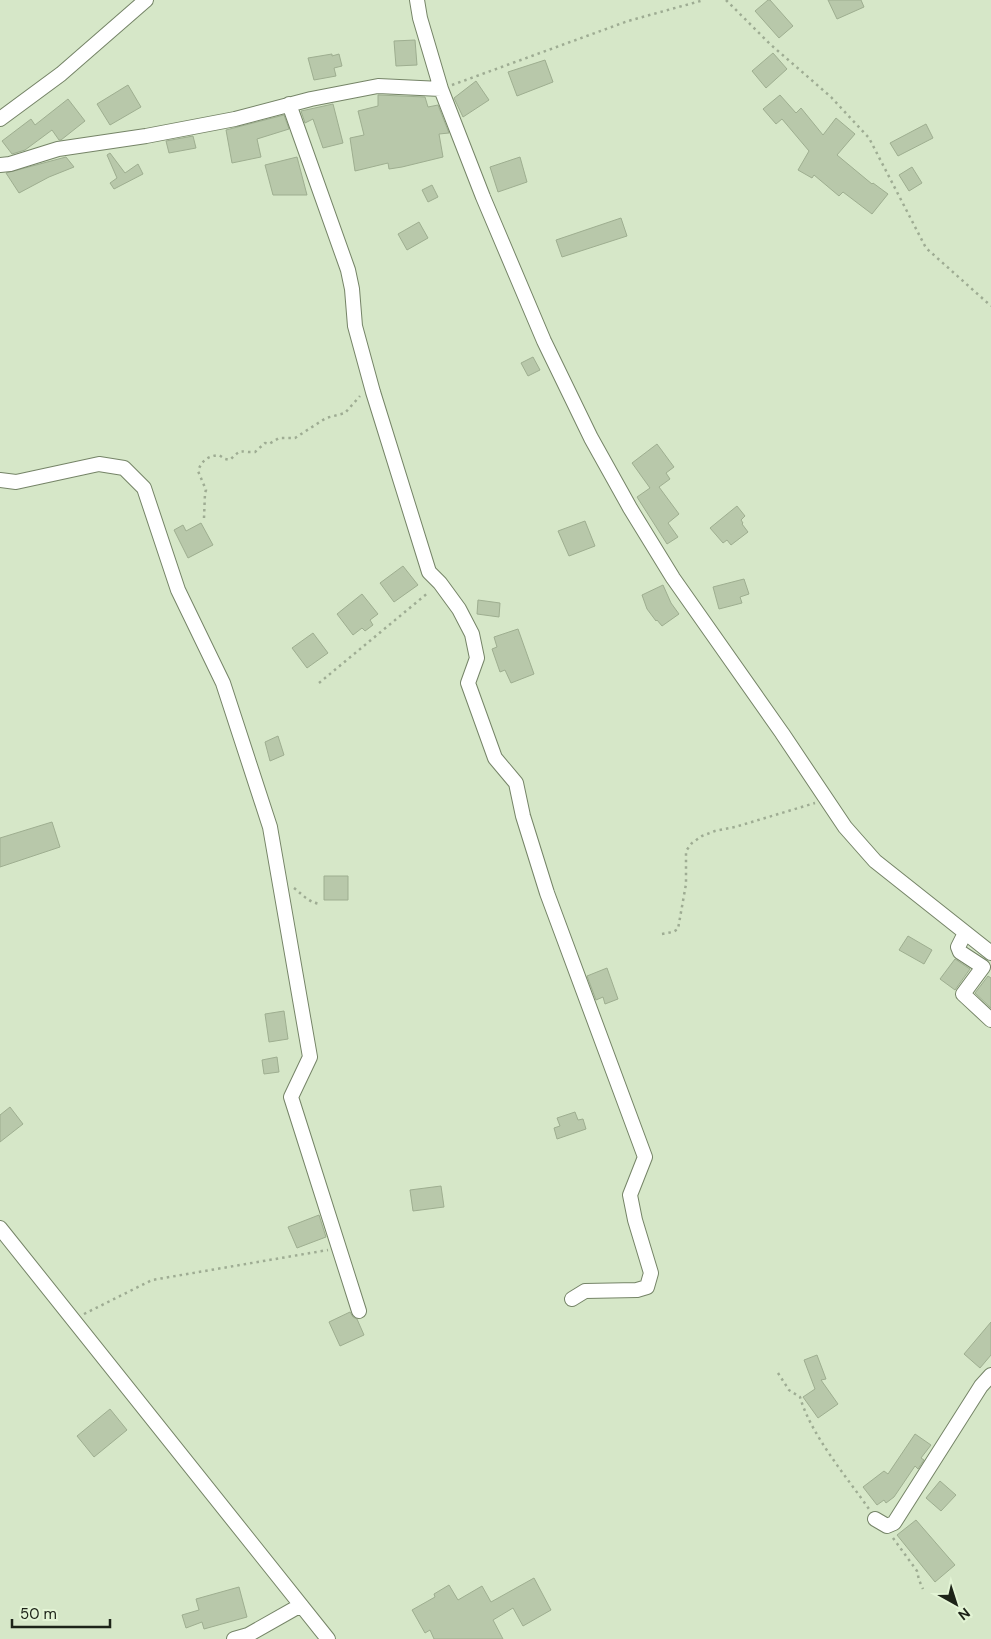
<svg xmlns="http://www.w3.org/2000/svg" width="991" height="1639" font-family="'DM Sans',sans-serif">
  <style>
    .building { fill: #b8c8aa; stroke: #9eae90 }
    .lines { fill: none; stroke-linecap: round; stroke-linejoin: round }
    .minor-casing { stroke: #758467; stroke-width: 16 }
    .path { stroke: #9eac93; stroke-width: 2.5; stroke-dasharray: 2.5 4; stroke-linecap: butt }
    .minor { stroke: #fff; stroke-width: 14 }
  </style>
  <rect width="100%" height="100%" fill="#d6e7c8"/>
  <path class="building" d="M768,0h2l23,26 -14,12 -24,-27z
    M828,0h33l3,7 -27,12z
    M415,40l2,25 -21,1 -2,-25z
    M773,53l14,16 -21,19 -14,-17z
    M332,54v2l7,-2 3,12 -8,2 2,8 -22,4 -6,-22z
    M545,60l8,22 -36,14 -9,-24z
    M476,81l13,19 -26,17 -9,-19z
    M128,85l13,22 -31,18 -13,-21z
    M378,95l47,2 3,10 10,-2 11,28 -10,1 4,23 -41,10 -13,2 -1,-6 -33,8 -5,-33 14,-3 -6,-24 20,-5z
    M780,95l16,18 5,-5 22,27 13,-17 19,16 -18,21 35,29 1,-1 15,11 -16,20 -29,-22 -4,4 -25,-21 -2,3 -14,-8 11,-19 -27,-32 -6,5 -13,-15z
    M68,99l17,22 -24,19h-2l-7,-10 -27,20 -13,4 -10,-13 29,-22 4,6z
    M333,104l10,39 -20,5 -10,-29 -8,4 -4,-12z
    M284,115l5,14 -32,10 4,18 -29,6 -6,-33z
    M926,124l7,14 -35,18 -8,-13z
    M193,136l3,12 -27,5 -3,-12z
    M110,153l15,20 13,-9 5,10 -29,15 -4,-6 7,-5 -10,-23z
    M66,157l8,10 -25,10 -30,16 -13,-20z
    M297,157l10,38h-34l-8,-30z
    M520,157l7,25 -29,10 -8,-25z
    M912,167l10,16 -13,8 -10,-16z
    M432,185l6,12 -10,5 -6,-12z
    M621,218l6,18 -65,21 -6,-17z
    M419,222l9,16 -21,12 -9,-16z
    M533,357l7,13 -12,6 -7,-13z
    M657,444l17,23 -8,6 4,6 -11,8 20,27 -11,9 10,14 -11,7 -30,-47 13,-9 -18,-25z
    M737,506l8,10 -4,4 2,3 -1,1 6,8 -17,13 -4,-5 -4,3 -13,-15z
    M585,521l10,25 -26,10 -11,-25z
    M201,523l12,22 -25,13 -14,-28 9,-5 3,6z
    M403,566l15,19 -24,17 -14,-19z
    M744,579l5,15 -9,3 2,6 -23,6 -6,-22z
    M663,585l8,18 8,11 -17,12 -5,-6 -1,1 -9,-12 -5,-14z
    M362,594l16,20 -8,6 3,5 -8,6 -3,-3 -9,7 -16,-21z
    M478,600l22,3 -1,14 -22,-3z
    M518,629l16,45 -23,9 -6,-13 -5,2 -8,-23 5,-2 -3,-10z
    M313,633l15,20 -21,15 -15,-20z
    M278,736l6,19 -14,6 -5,-19z
    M52,822l8,25 -60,20v-29z
    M324,876h24v24h-24z
    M908,936l24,14 -8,14 -25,-14z
    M955,959l15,10 -15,21 -15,-11z
    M607,968l11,31 -13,5 -2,-7 -7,3 -9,-24z
    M988,976l3,2v30l-16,-15z
    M284,1011l4,28 -19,3 -4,-28z
    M277,1057l2,15 -15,2 -2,-14z
    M10,1107l13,17 -23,18v-27z
    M575,1112l3,8 5,-1 3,10 -29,10 -3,-11 6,-2 -3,-8z
    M441,1186l3,21 -31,4 -3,-21z
    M319,1215l7,22 -29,11 -9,-21z
    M350,1312l3,5 4,2 7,16 -24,11 -11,-24z
    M991,1322v33l-11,13 -16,-14z
    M817,1355l9,24 -5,1 17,24 -20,14 -15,-21 12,-8 -11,-29z
    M110,1409l17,21 -33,27 -17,-21z
    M915,1434l16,11 -10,13 3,2 -6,9 -3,-3 -21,31 -8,6 -2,-3 -7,5 -14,-18 21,-16 4,3z
    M940,1481l16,14 -15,16 -15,-13z
    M916,1520l39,45 -20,17 -38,-47z
    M534,1578l17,32 -28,16 -10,-18 -20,12 10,19h-69l-4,-9 -5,3 -13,-23 23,-13 -1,-3 15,-9 9,15 24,-14 9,16z
    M239,1587l8,30 -43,12 -2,-7 -16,6 -4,-13 17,-5 -3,-11z"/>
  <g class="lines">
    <defs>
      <path id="minor" d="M417,0l3,18 21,71 42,108 61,144 47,97 39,70 43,70 109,155 63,94 30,34 116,92
        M289,104l59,166 4,19 3,37 18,66 56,180 11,11 19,26 13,25 5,24 -9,25 27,75 21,25 7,33 24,77 98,264 -15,38 5,25 16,53 -4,14 -10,3 -52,1 -13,8
        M0,119l61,-45 85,-74
        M0,165l10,-1 48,-15 88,-13 89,-17 76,-20 67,-13 63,3
        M0,480l16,2 83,-18 25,4 20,20 34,102 45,93 47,144 40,230 -19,40 68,214
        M965,933l-7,14 2,5 23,15 -20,27 28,26
        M0,1228l328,411
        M875,1519l12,7 7,-3 87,-137 10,-11
        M234,1639l14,-4 53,-30"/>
    </defs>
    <use href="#minor" class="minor-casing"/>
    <path class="path" d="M726,0l44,44 61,53 38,41 57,110 65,58
      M452,85l176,-64 76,-21
      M204,518l1,-25 1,-3 -8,-19c4,-11 10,-15 21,-16l6,4 5,1c13,-13 9,-7 25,-8l10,-9 4,1 10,-6h16l31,-20 19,-5 15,-17
      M319,683l110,-91
      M294,888c9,7 14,14 26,16
      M662,934l11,-2 5,-3 8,-45v-33l6,-8 10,-7 13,-5 20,-4 80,-24
      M84,1314l68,-34 176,-30
      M778,1373l11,17 11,7c11,38 46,79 69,112
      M893,1538l24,33 2,9 4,9"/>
    <use href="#minor" class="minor"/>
  </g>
  <g transform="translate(956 1604) rotate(141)" stroke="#e3f4d5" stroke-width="4" paint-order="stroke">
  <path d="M0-4L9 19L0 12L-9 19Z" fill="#1d2318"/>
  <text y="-8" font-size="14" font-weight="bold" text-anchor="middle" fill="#1d2318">N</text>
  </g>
  <path d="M12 1619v8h98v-8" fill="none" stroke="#1d2318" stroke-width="2.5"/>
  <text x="20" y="1619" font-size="15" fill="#1d2318" stroke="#e3f4d5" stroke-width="4" paint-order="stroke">50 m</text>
</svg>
